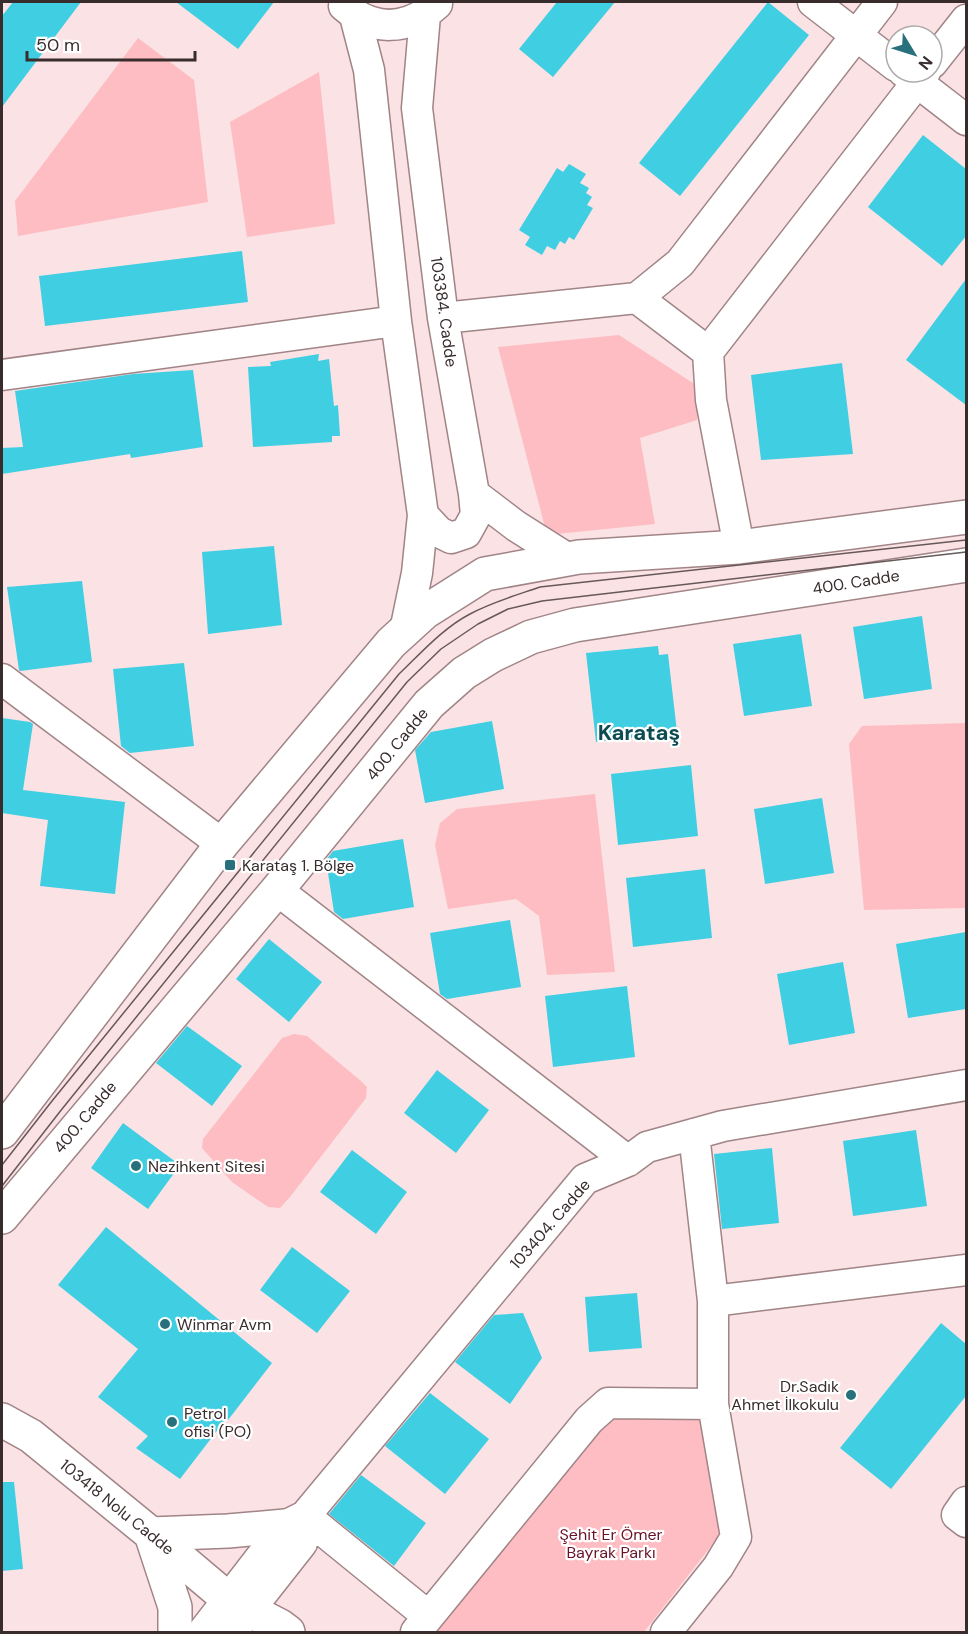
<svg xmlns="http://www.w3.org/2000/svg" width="968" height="1634" font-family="'DM Sans',sans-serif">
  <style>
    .green { fill: #febdc2 }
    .building { fill: #3fcee2 }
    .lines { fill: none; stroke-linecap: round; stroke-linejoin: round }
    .minor-casing { stroke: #a08486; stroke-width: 33 }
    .major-casing { stroke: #a08486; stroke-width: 36 }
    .minor { stroke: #fff; stroke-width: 30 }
    .major { stroke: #fff; stroke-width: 33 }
    .tram { stroke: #675859; stroke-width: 1.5 }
    .poi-dot { fill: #28707b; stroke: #fff; stroke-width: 2 }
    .labels { text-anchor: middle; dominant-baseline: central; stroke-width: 4.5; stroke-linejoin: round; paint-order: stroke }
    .street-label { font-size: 16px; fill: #382c2d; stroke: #fff }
    .poi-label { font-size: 16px; fill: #382c2d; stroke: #fff; text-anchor: start }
    .park-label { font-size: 16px; fill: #691127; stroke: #fff }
    .district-label { font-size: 22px; font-weight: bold; fill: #0d4b53; stroke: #fff }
  </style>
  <rect width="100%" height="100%" fill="#fbe2e4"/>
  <path class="green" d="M138,38l56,42 14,122 -190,34 -3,-35z
    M319,72l16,152 -88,13 -17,-115z
    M619,335l80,52 -2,33 -57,18 15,86 -108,11 -49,-188z
    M966,723v80l-1,1 1,104 -102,2 -15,-166 13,-18z
    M595,794l20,178 -68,3 -8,-59 -23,-17 -68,10 -13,-64 5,-22 17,-14z
    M294,1034l13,2 54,45 6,6 -1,11 -76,99 -10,11 -12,-1 -36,-25 -30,-34 1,-9 79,-101z
    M667,1414l39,5 6,17 7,100 -75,96h-210l171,-213z"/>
  <path class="building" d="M13,2h68l-79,105v-91z
    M176,2h98l-36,47z
    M557,2h58l-62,75 -34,-28z
    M768,2l41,33 -129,161 -41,-33z
    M923,135l43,34v67l-24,30 -74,-59z
    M569,164l17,10 -6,9 9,5 -3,5 6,4 -5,8 6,3 -19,32 -5,-3 -4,7 -5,-3 -5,9 -8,-4 -5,9 -17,-10 5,-8 -11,-7 38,-62 6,4z
    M242,251l6,51 -203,24 -6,-50z
    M966,279v126l-60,-45z
    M319,354l-1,7 11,-2 5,47 4,-1 2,31h-8v6l-79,5 -5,-80 23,-1 -1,-4z
    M842,363l11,91 -92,6 -10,-85z
    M193,370l10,77 -72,11 -1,-4 -128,20v-26l21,-1 -8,-56 118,-17z
    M274,546l8,79 -74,9 -6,-82z
    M82,581l10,81 -72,9 -1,-1 -12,-83z
    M922,616l10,73 -68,10 -11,-72z
    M801,634l11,72 -68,10 -11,-72z
    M658,646l1,9 9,-1 9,78 -81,10 -10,-89z
    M184,663l10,83 -64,7 -9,-7 -8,-77z
    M2,718l28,4 3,2 -10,66 102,12 -10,92 -75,-8 8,-66 -46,-7z
    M492,721l12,68 -79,14 -10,-53 16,-18z
    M691,765l7,71 -80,9 -7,-71z
    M822,798l12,75 -69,11 -11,-75z
    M403,839l11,68 -71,12 -9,-7 -8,-52 7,-9z
    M705,869l7,69 -79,9 -7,-69z
    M510,920l11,67 -74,12 -7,-5 -10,-61z
    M966,932v77l-58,9 -12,-74z
    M269,939l53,43 -33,40 -53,-43z
    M843,962l12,71 -66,12 -12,-71z
    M627,986l8,71 -82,10 -8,-71z
    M187,1026l55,40 -30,40 -56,-43z
    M437,1070l52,40 -33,43 -52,-40z
    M123,1123l57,42 -32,44 -57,-41z
    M916,1130l11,76 -74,10 -10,-75z
    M772,1148l7,75 -57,6 -8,-75z
    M352,1150l55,42 -31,42 -56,-42z
    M106,1227l166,136 -44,57 -2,-1 -46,60 -44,-31 12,-12 -50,-39 40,-48 -80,-64z
    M292,1247l58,44 -33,42 -57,-43z
    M637,1293l5,55 -53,4 -4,-55z
    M523,1313l19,45 -32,46 -55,-42 39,-47z
    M941,1323l25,21v52l-75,93 -51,-41z
    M430,1393l59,46 -44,55 -60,-48z
    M361,1475l65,48 -32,43 -65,-52z
    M2,1482h12l9,87 -21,2z"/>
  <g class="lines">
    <defs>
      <path id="minor" d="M813,2l83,64
        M344,6c30,26 63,25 93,-2
        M425,15l-8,93 26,210 31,176 42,32 52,33
        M355,16l14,54 27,251 27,194 -6,58 -12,58
        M932,63l34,-43
        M904,72l62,48
        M637,298l71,54
        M443,318l194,-20 43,-35 202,-261
        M2,375l394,-54
        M423,515l16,17 12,6 15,-5 10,-18 -2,-21
        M739,547l-28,-147 -3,-48 217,-280
        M2,679l220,165
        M277,890l351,271
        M713,1301l253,-31
        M966,1502l-9,13 9,7
        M305,1516l123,100
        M203,1632l82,-106 20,-10 280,-337 43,-18 19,-14 76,-21 243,-41
        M232,1632l70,-89 3,-27
        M416,1632l173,-212 19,-17 105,1
        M666,1632l52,-65 18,-30 -23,-133v-103l-19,-167"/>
      <path id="major" d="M2,1132l220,-288 169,-201 34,-31 60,-38 94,-17 160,-10 227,-30
        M2,1217l275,-327 152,-186 35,-31 29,-18 38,-18 44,-12 391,-60
        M2,1420l29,16 120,98 77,65 52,27 8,6
        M175,1632v-25l-24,-73 77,-3 57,-5"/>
    </defs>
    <use href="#minor" class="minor-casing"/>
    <use href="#major" class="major-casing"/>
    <use href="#minor" class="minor"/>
    <use href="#major" class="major"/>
    <path class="tram" d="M2,1165l50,-64 347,-427c22,-21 44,-46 71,-60 22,-12 47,-19 70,-27l426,-47
      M2,1186l60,-77 345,-427 34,-33 37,-25 30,-15 34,-8 424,-49"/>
  </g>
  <g class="poi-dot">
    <rect x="224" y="859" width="12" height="12" rx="3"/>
    <circle cx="136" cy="1166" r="6"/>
    <circle cx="165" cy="1324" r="6"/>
    <circle cx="851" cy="1395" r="6"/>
    <circle cx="172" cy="1422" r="6"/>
  </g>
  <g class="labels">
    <g class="street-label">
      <text transform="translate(444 312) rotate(82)">103384. Cadde</text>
      <text transform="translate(856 582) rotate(-9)">400. Cadde</text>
      <text transform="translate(397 744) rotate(-51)">400. Cadde</text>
      <text transform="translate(85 1117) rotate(-50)">400. Cadde</text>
      <text transform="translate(550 1224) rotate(-49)">103404. Cadde</text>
      <text transform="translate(117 1507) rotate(39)">103418 Nolu Cadde</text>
    </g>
    <g class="poi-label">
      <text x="242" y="865">Karataş 1. Bölge</text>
      <text x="148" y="1166">Nezihkent Sitesi</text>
      <text x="177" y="1324">Winmar Avm</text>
      <text x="839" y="1386" text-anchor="end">Dr.Sadık<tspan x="839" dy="18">Ahmet İlkokulu</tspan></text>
      <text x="184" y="1413">Petrol<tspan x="184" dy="18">ofisi (PO)</tspan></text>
    </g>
    <g class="park-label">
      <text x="611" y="1534">Şehit Er Ömer<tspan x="611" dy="18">Bayrak Parkı</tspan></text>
    </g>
    <g class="district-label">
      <text x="639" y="732">Karataş</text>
    </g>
  </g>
  <rect width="968" height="1634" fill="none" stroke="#382c2d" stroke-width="6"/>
  <g transform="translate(914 54) rotate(128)"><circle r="28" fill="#ffffff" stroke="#afabab" stroke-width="1.5"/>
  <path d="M0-4.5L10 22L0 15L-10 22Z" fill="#28707b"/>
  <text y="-9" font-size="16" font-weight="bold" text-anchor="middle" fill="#382c2d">N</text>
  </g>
  <path d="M27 51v9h168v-9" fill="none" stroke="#382c2d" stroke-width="3"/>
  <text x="36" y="51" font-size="18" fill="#382c2d" stroke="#ffffff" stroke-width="4.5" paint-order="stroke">50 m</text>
</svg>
